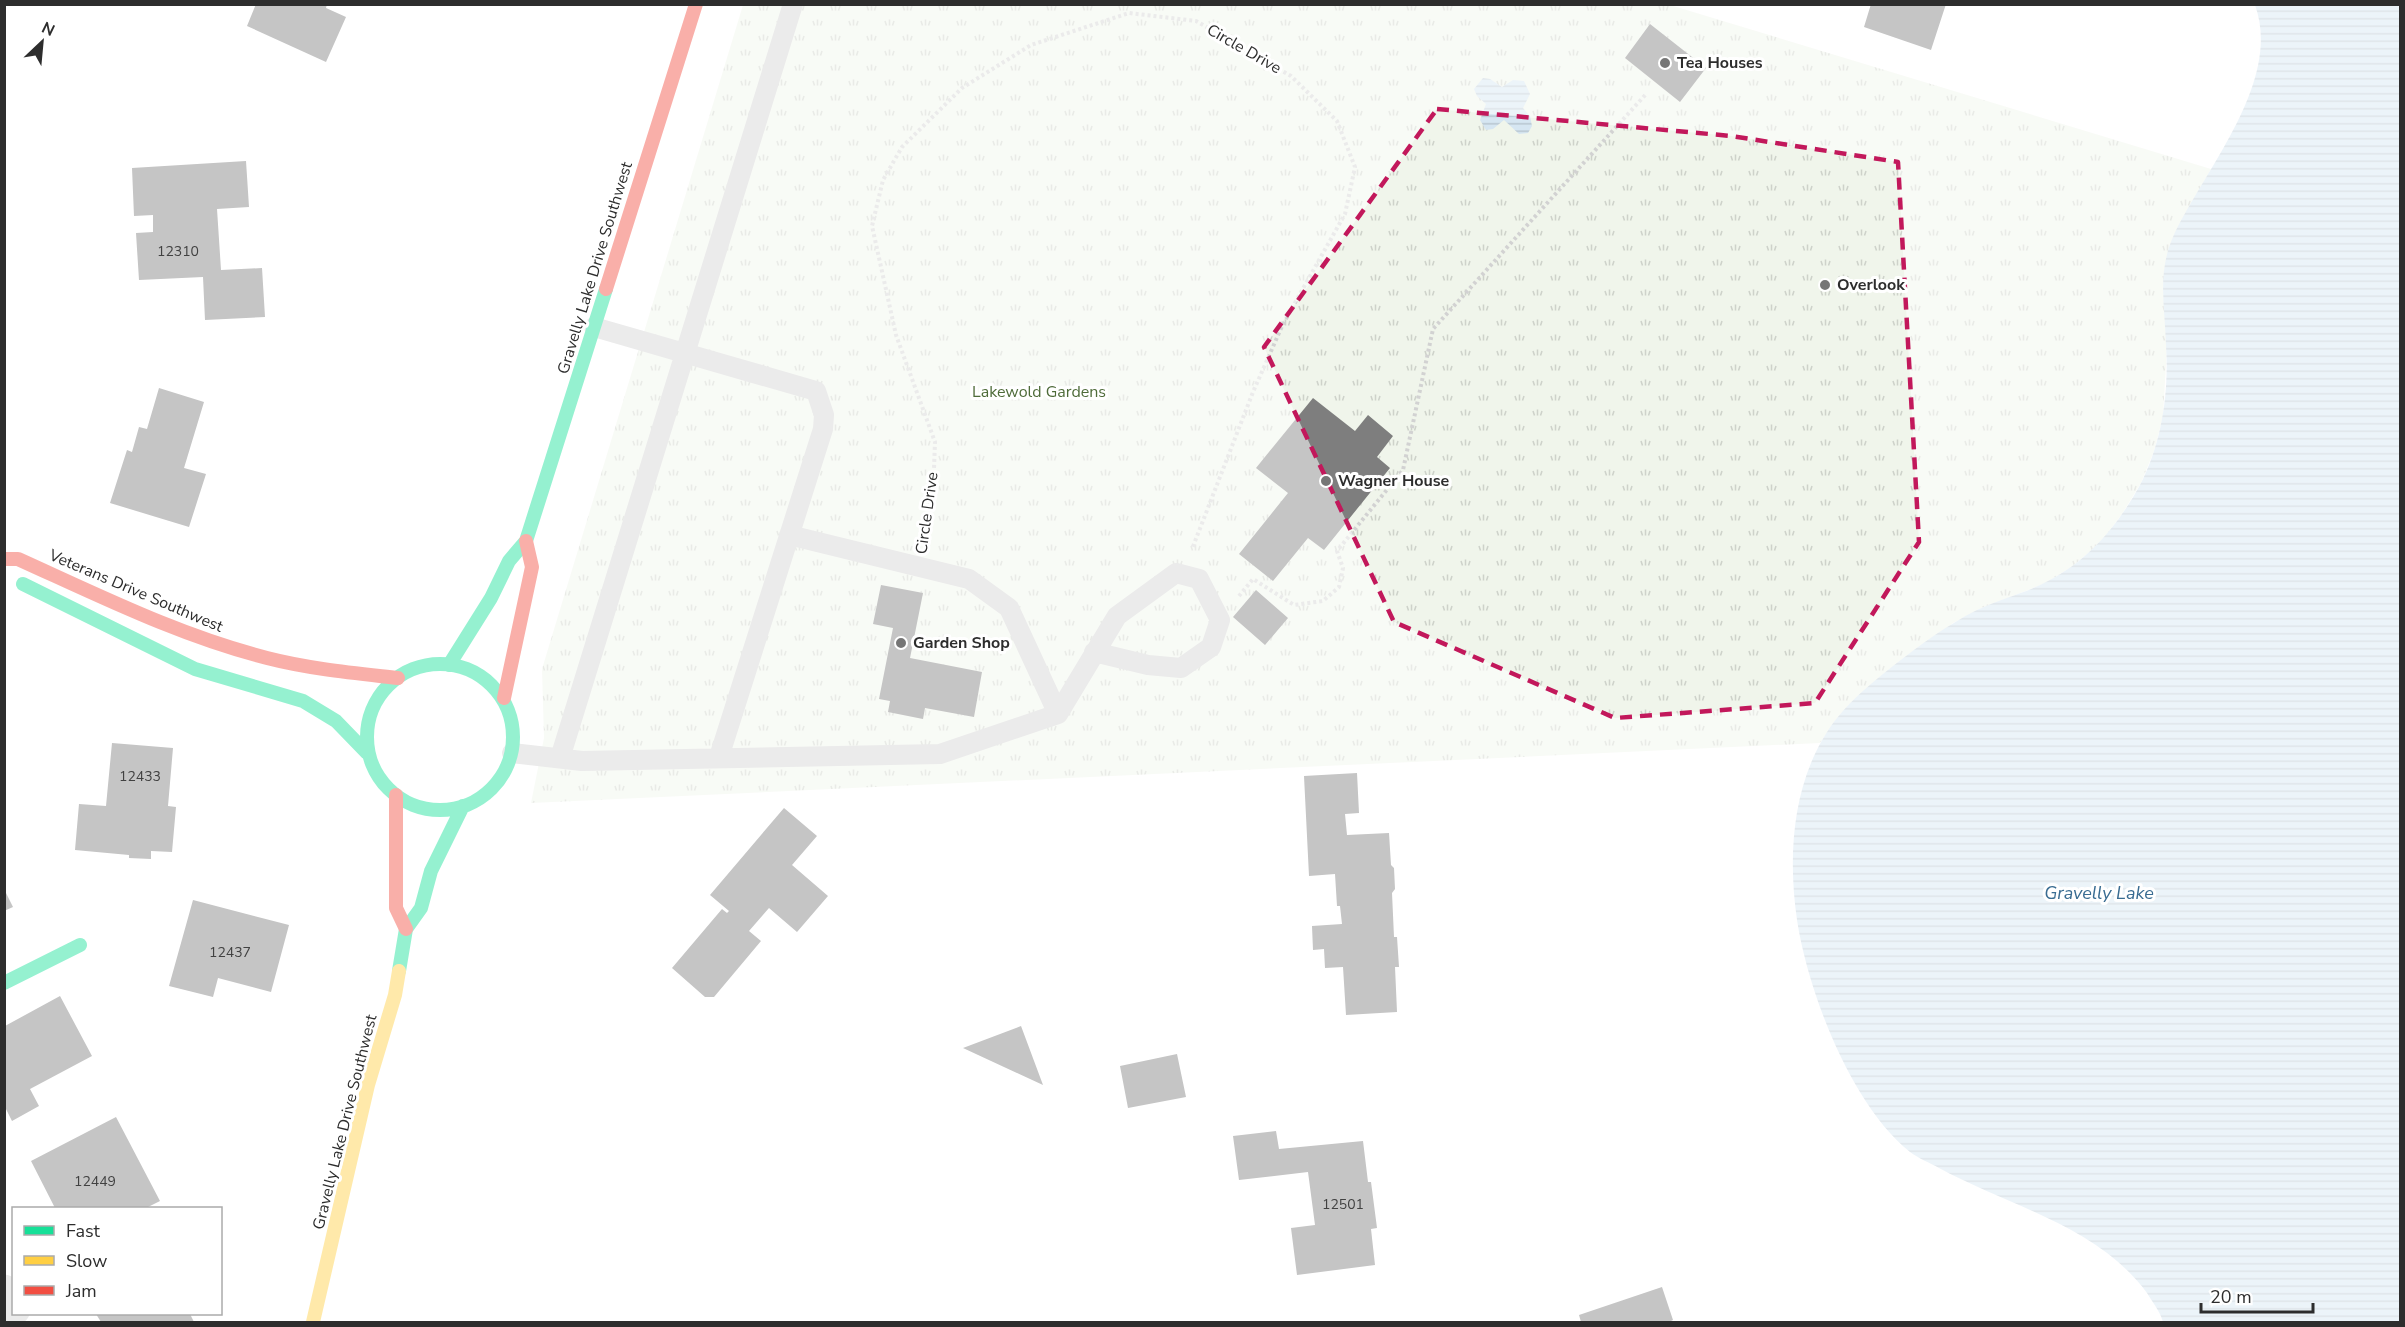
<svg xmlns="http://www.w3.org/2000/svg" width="2405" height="1327" font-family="'Nunito Sans',sans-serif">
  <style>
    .park { fill: url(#park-tufts) }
    .water { fill: url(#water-rules) }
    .building { fill: #7e7e7e }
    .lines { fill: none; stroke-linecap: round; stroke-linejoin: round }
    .path { stroke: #d2d2d2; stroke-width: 4; stroke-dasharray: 3 3; stroke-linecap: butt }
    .lane { stroke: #d2d2d2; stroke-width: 20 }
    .street { stroke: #d2d2d2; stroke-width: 33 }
    .fast { stroke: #16e098; stroke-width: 14 }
    .slow { stroke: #ffcf43; stroke-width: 14 }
    .jam { stroke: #f24e42; stroke-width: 14 }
    .marked { fill: none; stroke: #c2185b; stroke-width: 4.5; stroke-dasharray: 12 8; stroke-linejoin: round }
    .poi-dot { fill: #767676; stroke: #fff; stroke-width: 2 }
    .labels { text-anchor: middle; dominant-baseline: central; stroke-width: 6; stroke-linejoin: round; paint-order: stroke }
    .number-label { font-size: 14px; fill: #414141 }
    .street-label { font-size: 16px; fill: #2d2d2d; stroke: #fff }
    .poi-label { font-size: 16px; font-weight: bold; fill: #2d2d2d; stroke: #fff; text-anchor: start }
    .park-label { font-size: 16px; fill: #4e6b39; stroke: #fff }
    .water-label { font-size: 18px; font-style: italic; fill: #396c92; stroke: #fff }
  </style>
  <defs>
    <pattern id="park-tufts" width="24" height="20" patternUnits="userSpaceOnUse" patternTransform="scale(1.5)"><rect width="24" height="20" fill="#f0f5eb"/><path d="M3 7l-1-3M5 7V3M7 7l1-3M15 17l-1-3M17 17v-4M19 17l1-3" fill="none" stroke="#ced2ca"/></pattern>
    <pattern id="water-rules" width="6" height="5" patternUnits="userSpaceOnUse" patternTransform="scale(1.5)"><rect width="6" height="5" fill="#d6e6f2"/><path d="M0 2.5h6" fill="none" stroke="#b8c6d0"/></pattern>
  </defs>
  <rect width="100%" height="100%" fill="#fff"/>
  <path class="park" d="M743,5h927l541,164 -38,69 -10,179 -9,34 -13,32 -19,31 -21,28 -28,24 -27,17 -64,25 -29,15 -115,94 -18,26 -1289,60 13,-65 -2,-69z"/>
  <path class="water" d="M2255,5h145v1317h-237c-3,-11 -10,-19 -16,-29 -49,-67 -138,-87 -208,-125 -9,-5 -21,-10 -29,-16 -59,-47 -102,-160 -113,-232 -10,-69 -4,-146 40,-202 16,-20 36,-36 56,-52 27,-21 54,-41 84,-56 23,-11 49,-17 71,-29 41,-21 70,-56 92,-96 22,-43 29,-92 26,-140 -1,-38 -9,-72 7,-108 30,-66 110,-155 82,-232z
    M1483,78l7,1 12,8 11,-7 11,1 6,13 -7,14 7,8 2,10 -4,7 -9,1 -15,-14 -11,9 -7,1 -6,-10 6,-16 -9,-8 -3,-7z"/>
  <path class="building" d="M256,4h71l-1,4 20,9 -20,45 -79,-36z
    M1871,4h75l-15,46 -67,-23z
    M1650,24l56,44 -26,34 -55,-44z
    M246,161l3,46 -32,2 4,61 41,-2 3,49 -60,3 -2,-43 -64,3 -3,-47 17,-1v-17l-19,1 -2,-48z
    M159,388l45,14 -20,66 22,6 -17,53 -79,-24 17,-53 5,2 7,-25 8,2z
    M1313,398l42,33 13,-16 25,21 -16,21 13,11 -66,82 -16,-12 -35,43 -34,-27 49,-61 -32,-25z
    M881,585l42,8 -13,65 72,14 -8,45 -49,-9 -2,11 -35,-7 2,-11 -11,-2 14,-71 -20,-4z
    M1256,590l32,28 -23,27 -32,-28z
    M112,743l61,5 -5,58 8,1 -4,45 -21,-1v8l-22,-1v-3l-54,-5 4,-46 27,2z
    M1357,773l2,40 -14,1 2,21 42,-2 2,32 3,3 1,21 -3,4 2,44h3l2,30h-4l2,45 -51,3 -3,-48 -18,1 -1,-19 -11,1 -1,-24 30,-2 -2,-18h-3l-2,-32 -26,2 -5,-100z
    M784,808l33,28 -25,29 36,31 -31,36 -28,-24 -20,23 12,10 -47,56h-9l-33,-29 50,-59 5,4 2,-2 -19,-16z
    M4,889l9,18 -9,4z
    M193,900l96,25 -18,67 -53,-14 -5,19 -44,-11z
    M60,996l32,60 -62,33 9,17 -27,15 -7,-14v-81z
    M1021,1026l22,59 -80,-37z
    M1177,1054l9,43 -58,11 -8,-42z
    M116,1117l44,84 -14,7h-91l-24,-47z
    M1276,1131l3,18 84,-8 5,41h3l6,46 -6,1 4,36 -78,10 -6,-47 24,-3 -7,-53 -69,8 -6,-44z
    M1662,1287l11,33 -4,2h-88l-2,-7z
    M96,1314h94l4,8h-93z"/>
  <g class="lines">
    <path class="path" d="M924,539l9,-44 2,-53 -39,-107 -24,-109 11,-46 19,-33 60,-59 69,-43 98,-32 67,8 95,55 46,45 18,46 -10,47 -62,110 -30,68 -61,157
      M1239,596l14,-17 41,26 29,-4 16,-14 4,-19 -6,-17 66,-81 30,-141 214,-236"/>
    <path class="lane" d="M594,327l222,64 8,24 -1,14 -104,328
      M789,535l180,44 40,29 49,106
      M512,753l70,8 358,-7 118,-40 59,-98 59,-43 23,6 21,41 -9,27 -30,21 -33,-3 -54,-13
      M560,758l233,-754"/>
    <path class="street" d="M4,1291l10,18"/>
    <path class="fast" d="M23,584l172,85 108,32 33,20 31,32
      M367 737a73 73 0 1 1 146 0a73 73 0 1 1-146 0Z
      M449,665l42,-67 18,-37 17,-20 80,-252
      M399,971l7,-42 15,-21 10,-37 32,-65
      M4,983l76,-38"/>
    <path class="slow" d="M313,1322l55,-237 27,-90 4,-24"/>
    <path class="jam" d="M606,289l90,-285
      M4,559h14c82,37 162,77 249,99 43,11 87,15 131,20
      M504,698l28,-131 -6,-26
      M396,795v113l10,21"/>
  </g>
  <path d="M0 0H2405V1327H0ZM1437,109l294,27 167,26 21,380 -104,161 -200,15 -221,-96 -130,-275z" fill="#fff" fill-opacity=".55" fill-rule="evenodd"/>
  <path class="marked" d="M1437,109l294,27 167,26 21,380 -104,161 -200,15 -221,-96 -130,-275z"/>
  <g class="poi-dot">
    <circle cx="1665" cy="63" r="6"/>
    <circle cx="1825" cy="285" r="6"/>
    <circle cx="1326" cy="481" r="6"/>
    <circle cx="901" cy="643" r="6"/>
  </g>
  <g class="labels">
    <g class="number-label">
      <text x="178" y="251">12310</text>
      <text x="140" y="776">12433</text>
      <text x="230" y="952">12437</text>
      <text x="95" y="1181">12449</text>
      <text x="1343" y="1204">12501</text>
    </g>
    <g class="street-label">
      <text transform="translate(1244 49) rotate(30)">Circle Drive</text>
      <text transform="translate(595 268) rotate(-73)">Gravelly Lake Drive Southwest</text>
      <text transform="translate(927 513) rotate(-82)">Circle Drive</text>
      <text transform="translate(136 591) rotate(23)">Veterans Drive Southwest</text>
      <text transform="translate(345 1122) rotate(-76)">Gravelly Lake Drive Southwest</text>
    </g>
    <g class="poi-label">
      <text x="1677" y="63">Tea Houses</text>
      <text x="1837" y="285">Overlook</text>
      <text x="1338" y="481">Wagner House</text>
      <text x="913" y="643">Garden Shop</text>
    </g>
    <g class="park-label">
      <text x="1039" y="392">Lakewold Gardens</text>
    </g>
    <g class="water-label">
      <text x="2099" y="893">Gravelly Lake</text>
    </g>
  </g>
  <rect width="2405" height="1327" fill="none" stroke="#2d2d2d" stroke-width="12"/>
  <rect x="12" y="1207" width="210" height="108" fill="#ffffff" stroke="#ababab" stroke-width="1.5"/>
  <rect x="24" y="1226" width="30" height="9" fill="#16e098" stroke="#ababab" stroke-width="1.5"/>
  <text x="66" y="1237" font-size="18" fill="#2d2d2d">Fast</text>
  <rect x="24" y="1256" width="30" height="9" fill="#ffcf43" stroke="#ababab" stroke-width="1.5"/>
  <text x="66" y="1267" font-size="18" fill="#2d2d2d">Slow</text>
  <rect x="24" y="1286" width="30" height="9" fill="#f24e42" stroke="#ababab" stroke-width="1.5"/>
  <text x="66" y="1297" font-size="18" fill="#2d2d2d">Jam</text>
  <g transform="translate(42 42) rotate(26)" stroke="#ffffff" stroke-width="4.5" paint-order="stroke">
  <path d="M0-4.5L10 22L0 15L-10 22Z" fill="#2d2d2d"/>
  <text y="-9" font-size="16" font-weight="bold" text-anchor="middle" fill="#2d2d2d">N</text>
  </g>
  <path d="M2201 1303v9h112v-9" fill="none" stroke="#2d2d2d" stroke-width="3"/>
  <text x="2210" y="1303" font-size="18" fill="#2d2d2d" stroke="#ffffff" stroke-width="4.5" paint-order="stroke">20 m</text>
</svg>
